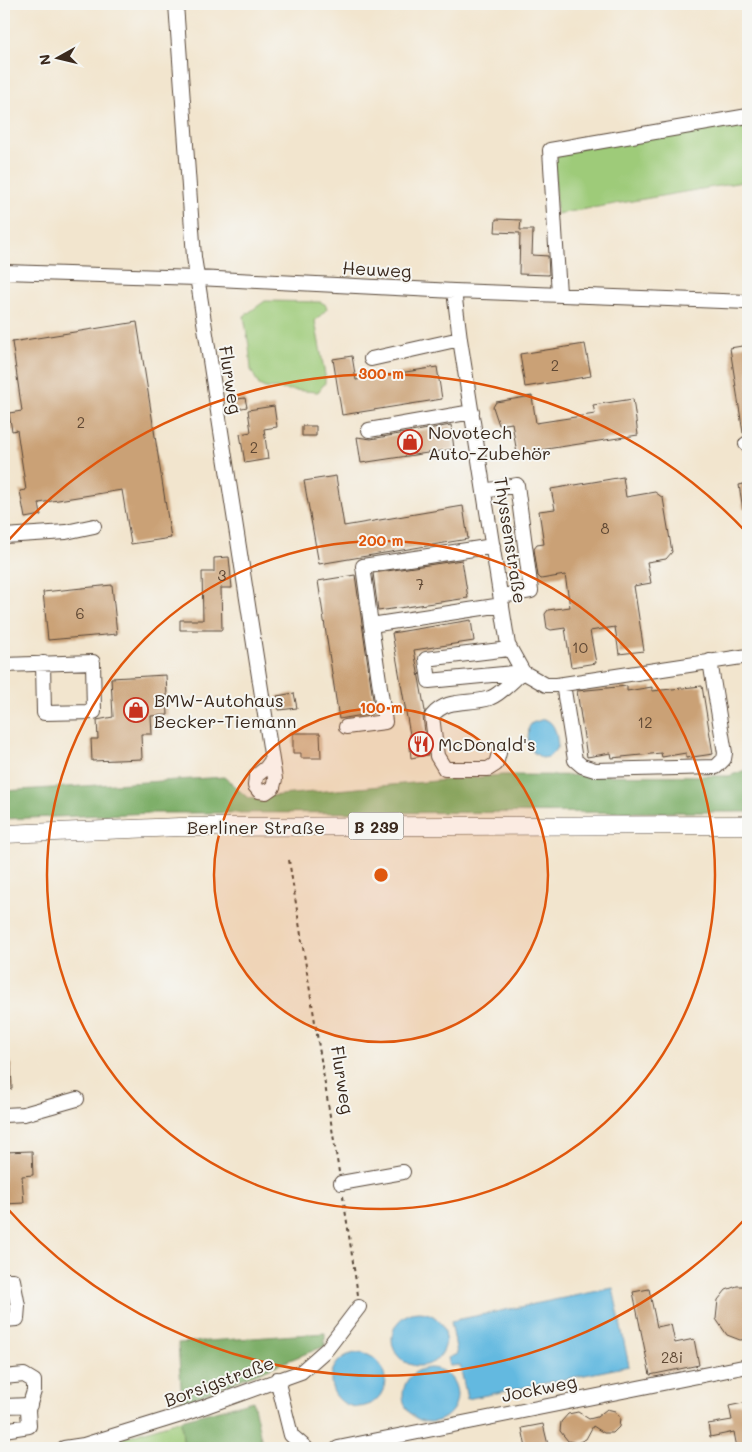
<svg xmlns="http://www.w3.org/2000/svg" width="752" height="1452" font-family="Mali,sans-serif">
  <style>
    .green { fill: #9ecb79; stroke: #6c7a4c }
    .forest { fill: #7eaf69; stroke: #5c6c44 }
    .water { fill: #64b9e0; stroke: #50727f }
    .building { fill: #caa176 }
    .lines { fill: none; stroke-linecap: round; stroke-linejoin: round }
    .minor-casing { stroke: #564638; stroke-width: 16 }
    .major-casing { stroke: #564638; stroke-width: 19 }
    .path { stroke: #564638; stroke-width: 2; stroke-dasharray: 4 4; stroke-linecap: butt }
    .minor { stroke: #fff; stroke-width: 14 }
    .major { stroke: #fff; stroke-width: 18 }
    .ring { fill: none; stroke: #df570d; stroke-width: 2.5 }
    .labels { text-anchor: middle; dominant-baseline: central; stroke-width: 4; stroke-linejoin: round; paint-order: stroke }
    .number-label { font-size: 15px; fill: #5f4834 }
    .shield { fill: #f6f6f2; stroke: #73675e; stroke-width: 1 }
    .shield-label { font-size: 16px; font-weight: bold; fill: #3b2a1e }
    .street-label { font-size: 18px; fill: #3b2a1e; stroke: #f6f6f2 }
    .poi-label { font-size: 18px; fill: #3b2a1e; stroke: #f6f6f2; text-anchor: start }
    .centre { fill: #df570d; stroke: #f6f6f2; stroke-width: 2.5 }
    .ring-label { font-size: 15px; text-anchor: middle; font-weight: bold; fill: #df570d; stroke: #f6f6f2; stroke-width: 4; stroke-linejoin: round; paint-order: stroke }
  </style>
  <rect width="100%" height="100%" fill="#f6f6f2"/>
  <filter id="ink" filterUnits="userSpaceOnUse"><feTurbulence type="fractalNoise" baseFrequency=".02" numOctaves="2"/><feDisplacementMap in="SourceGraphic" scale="10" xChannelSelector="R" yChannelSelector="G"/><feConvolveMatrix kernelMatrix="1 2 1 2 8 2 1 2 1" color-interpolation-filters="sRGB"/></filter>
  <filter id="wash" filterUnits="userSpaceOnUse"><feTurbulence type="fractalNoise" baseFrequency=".0096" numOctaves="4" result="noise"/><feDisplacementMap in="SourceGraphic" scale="20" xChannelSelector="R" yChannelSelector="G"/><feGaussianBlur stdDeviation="1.12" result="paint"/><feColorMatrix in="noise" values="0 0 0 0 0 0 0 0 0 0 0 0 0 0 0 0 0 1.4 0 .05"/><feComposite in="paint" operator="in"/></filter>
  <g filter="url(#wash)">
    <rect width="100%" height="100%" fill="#f2e5ce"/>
    <path class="green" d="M748,120v61l-191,33 -3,-52 8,-12z
      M265,301l56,1 5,3 1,4 -12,12 10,54v8l-7,9 -53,-4 -6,-3 -8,-15 -2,-24 -5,-30z
      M181,1420l3,28h-94z"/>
    <path class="forest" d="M748,769v43l-596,1 -148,6v-28l220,-14 24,21 254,-23 227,1z
      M325,1333v13l-143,57 -4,-60z
      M253,1401l10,47h-79l-3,-28z"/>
    <path class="water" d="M544,719c12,3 13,18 14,28l-9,10 -7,1 -9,-6 -5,-12 1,-13 3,-4z
      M613,1288l16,78 -162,33 -7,-34 -10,1 -2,-8 9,-4 -6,-33z
      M392 1339a27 27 0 1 1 54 0a27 27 0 1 1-54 0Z
      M331 1380a27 27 0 1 1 54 0a27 27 0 1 1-54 0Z
      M403 1395a27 27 0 1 1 54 0a27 27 0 1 1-54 0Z"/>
    <g id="blocks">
      <path class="building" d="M496,219l25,1 -1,10h13l-1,25 16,1 1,19 -30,-1 1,-41 -25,-1z
        M137,322l34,216 -40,6 -9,-54 -83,13 2,12 -16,3 -5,-27 6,-1 -9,-60 -5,1 -3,-18 13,-2 -10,-69z
        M585,344l6,32 -66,11 -5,-33z
        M748,345v88h-5l-13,-85z
        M352,356l4,24 81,-13 5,32 -100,16 -9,-56z
        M532,396l4,27 59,-9 -2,-9 40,-6 5,36 -98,15v6l-22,4 -6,-37 -13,2 -6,-18 3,-5z
        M245,398l2,9 -15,3 -1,-10z
        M274,406l3,21 -13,2 4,30 -23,4 -5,-29 11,-2 -3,-22z
        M451,425l3,24 -93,14 -4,-26 14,2z
        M302,426h14v10h-14z
        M336,476l8,50 119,-20 5,33 -149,25 -15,-83z
        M623,477l3,20 29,-5 8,6 9,54 -6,7 -19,3 4,21 -17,3 10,65 -25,3 -4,-27 -25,4 6,32 -25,4 -6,-39 -14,2 -4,-2 -2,-14 3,-4 22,-3 -5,-32 -24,4 -3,-3 -4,-27 3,-4 7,-1 -5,-33 16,-2 -4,-20z
        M748,483v26h-5l-4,-24z
        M229,557l3,31h-11l1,42h-42v-10h23l-1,-48h12v-14z
        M462,560l6,38 -90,13 -5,-38z
        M355,575l20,138 -36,6 -21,-138z
        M112,585l5,49 -69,6 -5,-48z
        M471,620l3,21 -60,9 11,61 -2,6 5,38 -17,3 -1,-11 2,-1 -20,-113z
        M166,675l2,40 -17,1 1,18h-11l1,25 -50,2 -1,-22h7l-1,-19 16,-3 -2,-39z
        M627,686v5l25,-4v4l50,-5 11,68 -27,4v-5l-24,4 -1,-4 -49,5 -1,-5 -24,4 -10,-66z
        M294,693l3,15 -18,2 -2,-14z
        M293,733h27l1,25h-20v-5h-8z
        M4,1061h7l1,28 -8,1z
        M32,1151l1,24 -11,1 2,27 -20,1v-52z
        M737,1286h11v53l-8,1 -13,-5 -11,-16 2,-19 8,-10z
        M649,1289l8,38 14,-3 4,19 19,-4 5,26 -49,10 -17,-83z
        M748,1402v44l-11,2 -3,-16 -24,5 -2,-13 24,-4 -3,-14z
        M607,1409l8,2 5,7 -1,9 -6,6h-9l-11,-7 -7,13 -9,4 -9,-2 -8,-10 1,-9 7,-8 10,-2 11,7 8,-2z
        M543,1424l5,21 -3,1v2h-19l-4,-20z"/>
    </g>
  </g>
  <g filter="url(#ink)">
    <use href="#blocks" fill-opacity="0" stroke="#564638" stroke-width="1"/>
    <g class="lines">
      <defs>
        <path id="minor" d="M176,4l18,253 78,503 -6,8 -10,8 -1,10 4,5 7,1 7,-5 2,-8 -3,-19
          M4,272l193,6 257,13 294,11
          M454,291l6,48 48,306 15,27
          M559,294l-9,-144 198,-34
          M371,359l89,-20
          M369,430l103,-18
          M746,444l2,-1
          M484,491l33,-6 14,106 -30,5
          M4,536l62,-4 28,-6
          M493,546l-130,20 8,59 131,-20
          M509,649l-83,10 3,22 94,-9 23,13h11l191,-29
          M4,665l89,-3 1,50 -50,1 -1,-50
          M563,684l12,76 7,6 13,4 121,-3 8,-8 1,-6 -15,-92
          M346,727l39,-5 -14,-97
          M499,753l-3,11 -8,5h-43l-8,-13 -5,-40c15,-19 37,-11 58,-18 11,-4 24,-19 33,-26
          M4,1115l20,-1 53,-15
          M341,1183l62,-11
          M4,1280h9l5,26 -1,13 -13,1
          M4,1377l20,-2 10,6v10l-6,19 1,16 -25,4
          M277,1379l14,56 15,13
          M4,1406l26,-1
          M64,1448l20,-3 100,-31 117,-42 26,-23 32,-42
          M338,1448l410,-82"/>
        <path id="major" d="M4,834l176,-7 568,-2"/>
      </defs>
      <use href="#minor" class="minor-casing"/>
      <use href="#major" class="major-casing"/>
      <path class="path" d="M289,860l50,312
        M343,1196l15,99"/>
      <use href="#minor" class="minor"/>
      <use href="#major" class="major"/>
    </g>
  </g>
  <circle cx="381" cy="875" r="167" fill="#df570d" fill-opacity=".12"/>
  <g class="ring">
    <circle cx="381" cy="875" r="167"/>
    <circle cx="381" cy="875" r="334"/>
    <path d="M747 1217A501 501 0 0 1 6 1207M6 543A501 501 0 0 1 747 533"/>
  </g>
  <defs>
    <symbol id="shop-ring" viewBox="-11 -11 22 22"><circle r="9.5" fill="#f6f6f2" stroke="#c8321e" stroke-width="1.5"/><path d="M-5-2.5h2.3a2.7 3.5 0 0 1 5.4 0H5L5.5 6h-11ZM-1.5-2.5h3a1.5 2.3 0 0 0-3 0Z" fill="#c8321e"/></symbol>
    <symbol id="restaurant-ring" viewBox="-11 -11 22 22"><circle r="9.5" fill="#f6f6f2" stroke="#c8321e" stroke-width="1.5"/><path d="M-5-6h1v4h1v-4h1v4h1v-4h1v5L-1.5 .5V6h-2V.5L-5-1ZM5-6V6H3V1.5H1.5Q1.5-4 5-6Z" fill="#c8321e"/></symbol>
  </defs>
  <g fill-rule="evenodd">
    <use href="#shop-ring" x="396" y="428" width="28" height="28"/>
    <use href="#shop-ring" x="122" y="696" width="28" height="28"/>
    <use href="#restaurant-ring" x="407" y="730" width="28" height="28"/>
  </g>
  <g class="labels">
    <g class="number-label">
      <text x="555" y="365">2</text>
      <text x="81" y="422">2</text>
      <text x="254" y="447">2</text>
      <text x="605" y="528">8</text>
      <text x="222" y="575">3</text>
      <text x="420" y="584">7</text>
      <text x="80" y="613">6</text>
      <text x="580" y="647">10</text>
      <text x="645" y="722">12</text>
      <text x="672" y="1357">28i</text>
    </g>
    <rect class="shield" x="348.5" y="812.5" width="55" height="27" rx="4"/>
    <g class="shield-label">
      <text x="376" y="826">B 239</text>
    </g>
    <g class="street-label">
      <text transform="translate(377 269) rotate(3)">Heuweg</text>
      <text transform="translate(231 380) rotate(81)">Flurweg</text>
      <text transform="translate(511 540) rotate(81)">Thyssenstraße</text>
      <text x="256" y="827">Berliner Straße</text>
      <text transform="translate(343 1080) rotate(81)">Flurweg</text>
      <text transform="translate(219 1381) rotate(-20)">Borsigstraße</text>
      <text transform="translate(539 1388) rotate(-11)">Jockweg</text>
    </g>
    <g class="poi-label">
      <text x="428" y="432">Novotech<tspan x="428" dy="21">Auto-Zubehör</tspan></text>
      <text x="154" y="700">BMW-Autohaus<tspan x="154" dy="21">Becker-Tiemann</tspan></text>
      <text x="438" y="744">McDonald's</text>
    </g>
  </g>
  <circle cx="381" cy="875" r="8" class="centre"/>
  <g class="ring-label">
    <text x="381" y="379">300 m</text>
    <text x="381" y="546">200 m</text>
    <text x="381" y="713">100 m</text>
  </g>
  <rect width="752" height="1452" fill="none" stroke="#f6f6f2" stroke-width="20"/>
  <g transform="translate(58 58) rotate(262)" stroke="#f6f6f2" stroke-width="4" paint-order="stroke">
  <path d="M0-4L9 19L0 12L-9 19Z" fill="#3b2a1e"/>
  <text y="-8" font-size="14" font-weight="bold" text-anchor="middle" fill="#3b2a1e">N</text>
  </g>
</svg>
